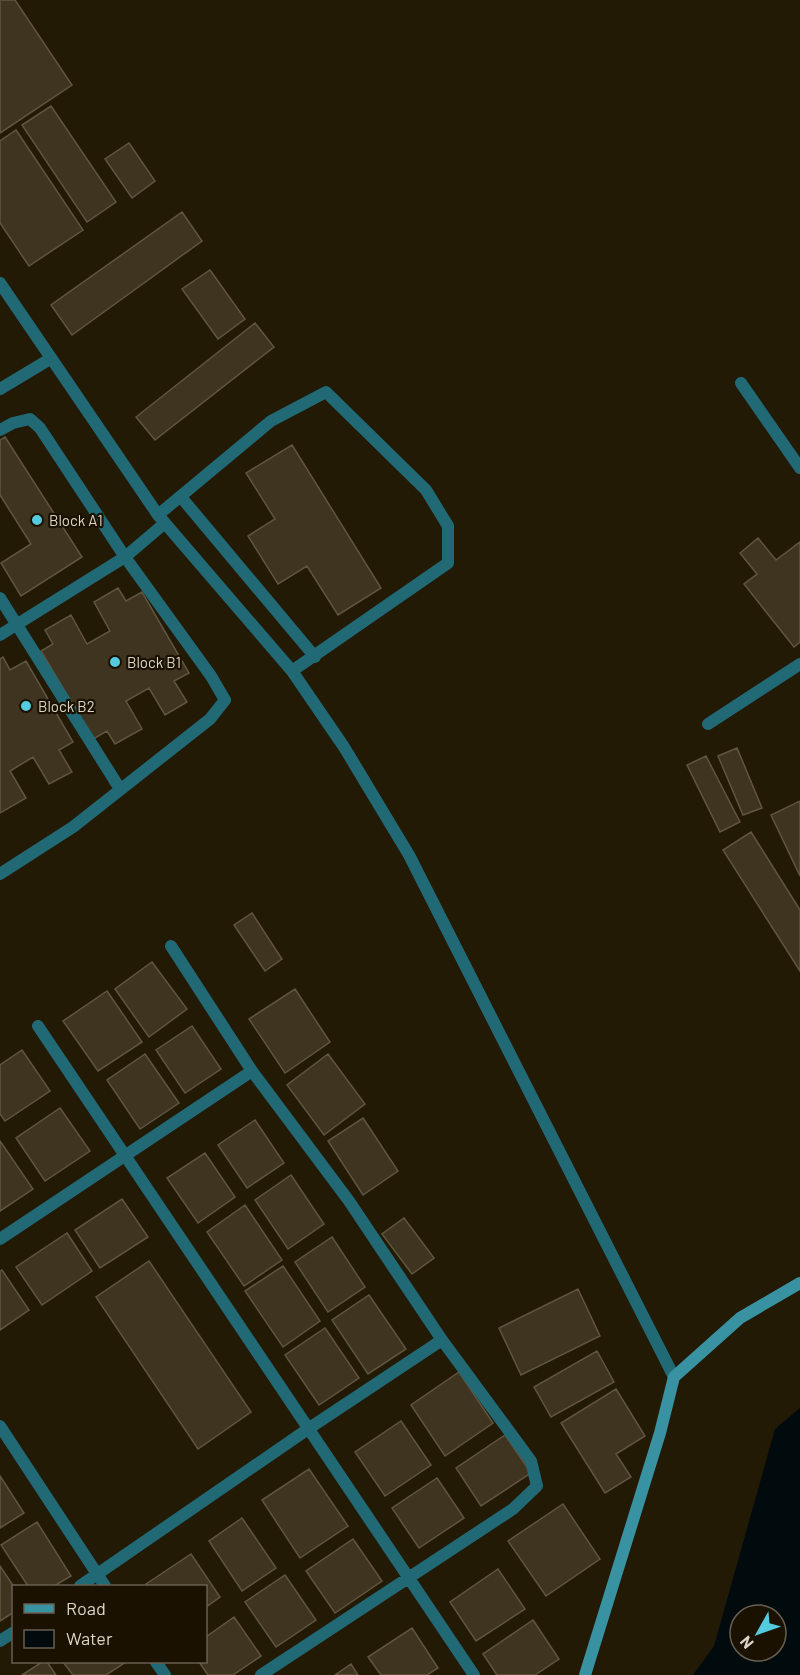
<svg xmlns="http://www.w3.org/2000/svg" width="800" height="1675" font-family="Barlow,sans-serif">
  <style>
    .water { fill: #010a0d; fill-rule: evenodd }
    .building { fill: #3f3420; stroke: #605540; stroke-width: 1.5 }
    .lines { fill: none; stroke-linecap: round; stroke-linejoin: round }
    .street { stroke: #216975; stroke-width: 12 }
    .secondary { stroke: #3992a2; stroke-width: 12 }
    .poi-dot { fill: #54cade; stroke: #1a1101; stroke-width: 2 }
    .labels { text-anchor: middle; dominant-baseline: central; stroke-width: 4.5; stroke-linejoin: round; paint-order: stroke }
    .poi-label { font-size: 15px; fill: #dcd5c9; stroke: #1a1101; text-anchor: start }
  </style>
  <rect width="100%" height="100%" fill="#231a06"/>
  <path class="water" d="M800,1408v267h-107l21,-29 61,-217zM740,1615h36v36h-36z"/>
  <path class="building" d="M0,0h15l57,85 -72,48z
    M51,106l65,96 -29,20 -65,-97z
    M16,130l67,100 -54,36 -29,-43v-82z
    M129,143l26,38 -23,17 -27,-39z
    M182,212l20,29 -130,94 -21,-30z
    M210,270l35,49 -27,20 -36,-50z
    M255,323l19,24 -119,93 -19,-23z
    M5,437l77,120 -61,39 -20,-33 30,-19 -31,-49v-55z
    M292,445l89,143 -43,27 -31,-49 -29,18 -30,-48 27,-17 -29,-46z
    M758,538l18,22 24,-18v100l-6,5 -50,-63 13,-10 -17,-21z
    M118,588l8,13 16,-9 47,81 -15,8 13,21 -22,13 -16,-27 -23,13 16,28 -27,15 -8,-13 -14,8 -52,-88 12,-7 -8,-14 26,-15 16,29 23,-13 -16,-29z
    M3,657l7,13 16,-9 47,81 -14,8 13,22 -23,12 -16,-27 -23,14 16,27 -26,15v-154z
    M737,748l25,60 -19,7 -25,-59z
    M706,756l34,66 -20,10 -33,-67z
    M800,801v75l-29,-61z
    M751,832l49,78v61l-77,-121z
    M252,913l30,46 -17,12 -31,-46z
    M152,962l35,47 -38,28 -34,-48z
    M295,989l35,53 -45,31 -36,-54z
    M107,991l35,51 -44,29 -35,-50z
    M192,1026l29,43 -36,24 -29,-43z
    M22,1050l28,41 -45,30 -5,-7v-49z
    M145,1054l34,49 -39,26 -33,-49z
    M328,1054l37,50 -41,31 -37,-50z
    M60,1108l30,43 -45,30 -29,-43z
    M363,1118l35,53 -35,24 -35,-54z
    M255,1120l29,43 -37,25 -29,-43z
    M0,1141l33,48 -33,22z
    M205,1153l30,44 -37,26 -31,-45z
    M291,1175l33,49 -36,25 -33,-49z
    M122,1199l26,38 -48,31 -25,-38z
    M245,1205l37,55 -38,26 -37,-54z
    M404,1218l30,40 -22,16 -30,-40z
    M67,1233l25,38 -50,34 -26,-38z
    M332,1237l33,50 -37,25 -33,-50z
    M149,1261l102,151 -53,37 -102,-152z
    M283,1266l37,55 -37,26 -38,-56z
    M2,1270l27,40 -29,20v-59z
    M578,1289l22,47 -79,39 -22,-47z
    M369,1295l37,54 -38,25 -36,-54z
    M325,1328l34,50 -40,27 -34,-50z
    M597,1351l17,31 -63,35 -17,-30z
    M459,1372l34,51 -48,33 -34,-51z
    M616,1389l29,47 -29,18 15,23 -26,16 -44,-70z
    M401,1421l30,44 -46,31 -30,-44z
    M505,1435l26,38 -50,33 -25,-38z
    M309,1469l39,57 -48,32 -38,-58z
    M0,1476l24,37 -24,15z
    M437,1478l27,40 -45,30 -27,-40z
    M563,1504l37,55 -54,37 -38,-55z
    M242,1518l34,50 -34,23 -33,-50z
    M37,1522l34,54 -17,10h-26l-27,-41z
    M353,1539l29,42 -47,32 -29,-42z
    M191,1554l29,43 -14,10v-21h-58l-2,-2z
    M0,1566l14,21v25l-14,9z
    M498,1569l27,40 -49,32 -26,-39z
    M285,1575l31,45 -40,27 -31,-45z
    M234,1617l27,39 -28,19h-25l-9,-13h7v-25z
    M533,1620l26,39 -24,16h-38l-14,-21z
    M412,1628l26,40 -11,7h-46l-13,-18z
    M42,1662h5l9,13h-34z
    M63,1662h63l-20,13h-33z
    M351,1664l7,11h-23z"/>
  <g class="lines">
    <path class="street" d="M0,283l158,232 134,156 52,76 65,108 265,522
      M741,383l59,85
      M0,389l50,-30
      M0,430l13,-7 17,-4 10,9 85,129 -125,78
      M181,497l134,160
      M158,515l113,-94 55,-29 100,98 22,36v37l-156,108
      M0,598l120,191
      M708,724l92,-60
      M0,874l73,-47 137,-108 15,-19 -14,-24 -86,-119 40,-34
      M171,946l81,125 97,130 93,139 89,121 6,25 -24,23 -252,166
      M38,1026l436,649
      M0,1239l252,-168
      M0,1426l105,160
      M80,1586l228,-157 134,-89
      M0,1641l14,-9
      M156,1662l9,13"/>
    <path class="secondary" d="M585,1675l75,-242 14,-56 66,-59 60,-35"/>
  </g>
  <g class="poi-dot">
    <circle cx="37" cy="520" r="6"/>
    <circle cx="115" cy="662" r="6"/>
    <circle cx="26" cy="706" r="6"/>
  </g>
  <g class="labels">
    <g class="poi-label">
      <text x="49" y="520">Block A1</text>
      <text x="127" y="662">Block B1</text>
      <text x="38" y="706">Block B2</text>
    </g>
  </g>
  <rect x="12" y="1585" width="195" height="78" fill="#1a1101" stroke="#685f51" stroke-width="1.5"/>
  <rect x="24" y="1604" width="30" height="9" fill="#3992a2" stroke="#685f51" stroke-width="1.5"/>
  <text x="66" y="1615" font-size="18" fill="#dcd5c9">Road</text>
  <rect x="24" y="1630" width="30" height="18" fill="#010a0d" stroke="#685f51" stroke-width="1.5"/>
  <text x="66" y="1645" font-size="18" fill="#dcd5c9">Water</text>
  <g transform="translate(758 1633) rotate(230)"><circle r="28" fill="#1a1101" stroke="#685f51" stroke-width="1.5"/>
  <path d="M0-4.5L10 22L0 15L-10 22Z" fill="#54cade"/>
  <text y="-9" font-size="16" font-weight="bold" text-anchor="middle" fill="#dcd5c9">N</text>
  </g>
</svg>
